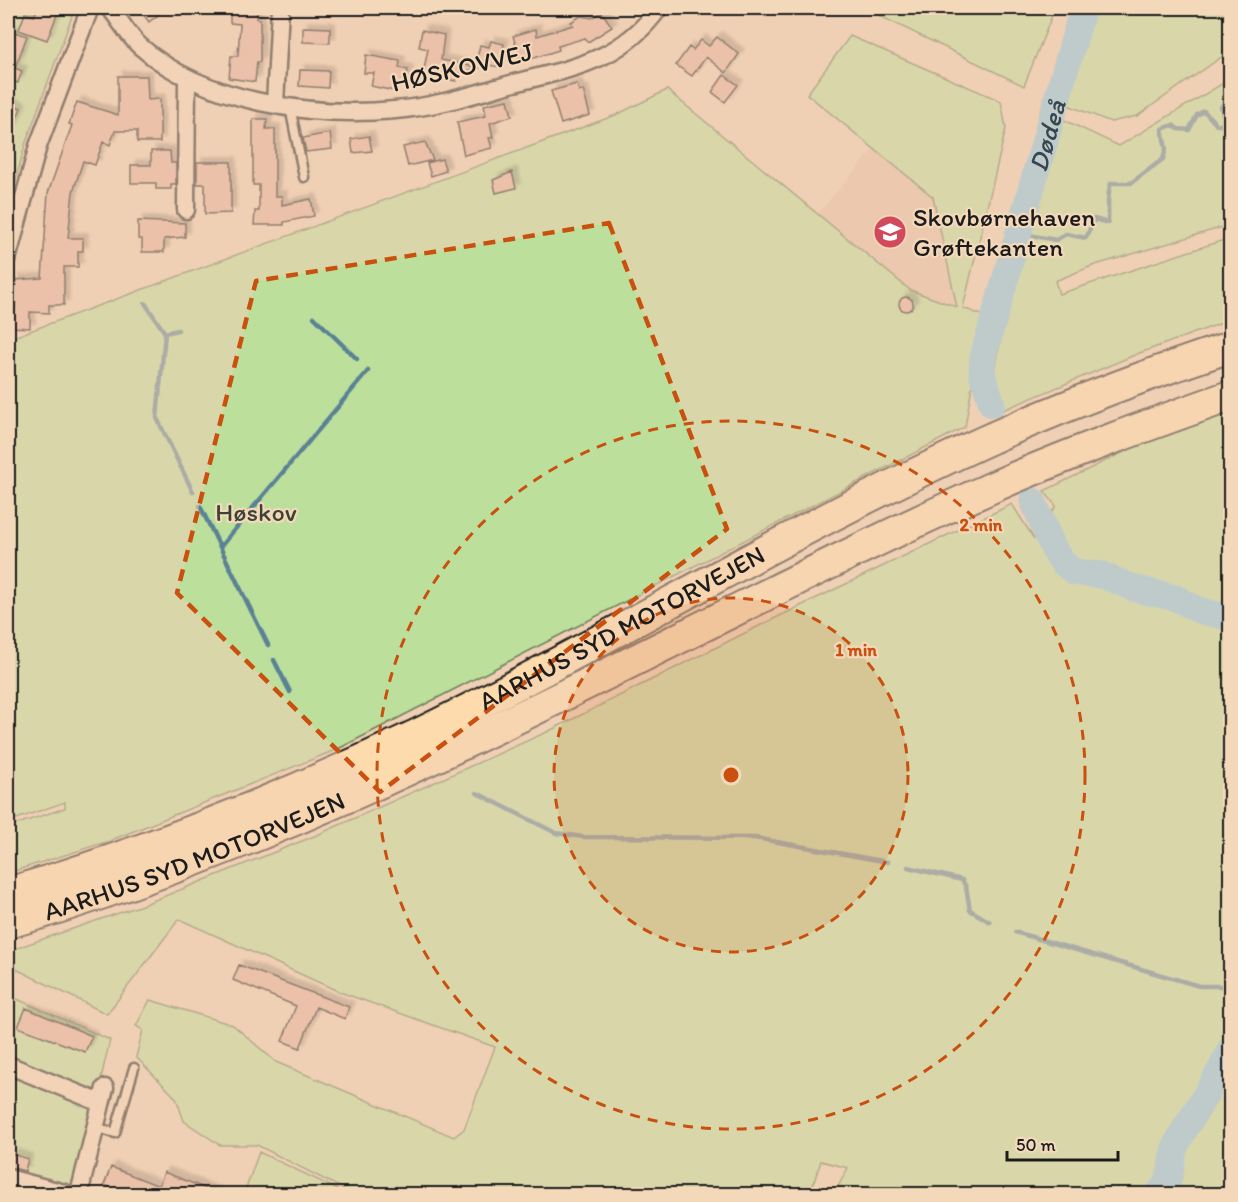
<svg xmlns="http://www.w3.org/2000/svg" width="1238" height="1202" font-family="Itim,sans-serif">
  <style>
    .built { fill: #e5bfa6 }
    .green { fill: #bce09b; stroke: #6c7e5c; stroke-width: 1.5 }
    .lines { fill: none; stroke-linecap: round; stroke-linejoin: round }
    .stream { stroke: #5a8295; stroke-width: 4.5 }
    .river { stroke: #84c6e5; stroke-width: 27 }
    .building { fill: #e6af9b; stroke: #1c1c1c; stroke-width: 1.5; filter: url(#shadow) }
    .service-casing { stroke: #1c1c1c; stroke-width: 13 }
    .minor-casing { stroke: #1c1c1c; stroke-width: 21 }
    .motorway-casing { stroke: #1c1c1c; stroke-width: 34 }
    .service { stroke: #f3d8ba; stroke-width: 8 }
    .minor { stroke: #f3d8ba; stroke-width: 16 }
    .motorway { stroke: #fedbac; stroke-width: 30 }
    .marked { fill: none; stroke: #c9500e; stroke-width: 4.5; stroke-dasharray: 12 8; stroke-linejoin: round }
    .ring { fill: none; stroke: #c9500e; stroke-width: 3; stroke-dasharray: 10 8 }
    .labels { text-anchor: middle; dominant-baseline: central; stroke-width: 4.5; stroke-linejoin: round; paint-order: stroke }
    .street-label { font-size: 26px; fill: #1c1c1c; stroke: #f3d8ba }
    .poi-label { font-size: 26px; fill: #1c1c1c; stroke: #f3d8ba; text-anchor: start }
    .park-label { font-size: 26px; fill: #3c4335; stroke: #f3d8ba }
    .water-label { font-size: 27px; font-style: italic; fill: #36464e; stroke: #f3d8ba }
    .centre { fill: #c9500e; stroke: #f3d8ba; stroke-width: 3 }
    .ring-label { font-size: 18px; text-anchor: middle; font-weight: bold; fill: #c9500e; stroke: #f3d8ba; stroke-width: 4.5; stroke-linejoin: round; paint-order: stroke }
  </style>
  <defs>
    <filter id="shadow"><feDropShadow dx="5" dy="-5" stdDeviation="1.5" flood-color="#0004"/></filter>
  </defs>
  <rect width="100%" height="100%" fill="#f0d0b4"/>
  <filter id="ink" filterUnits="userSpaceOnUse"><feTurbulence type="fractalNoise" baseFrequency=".0167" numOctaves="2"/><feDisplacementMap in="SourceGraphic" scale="12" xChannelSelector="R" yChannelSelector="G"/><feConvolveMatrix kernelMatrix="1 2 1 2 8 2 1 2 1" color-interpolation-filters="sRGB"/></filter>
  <g filter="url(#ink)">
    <path class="built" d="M875,148l58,49 25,110 -48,-17 -93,-76z"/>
    <path class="green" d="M8,8h67l-50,137 -17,65z
      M869,8h186l-31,78 -144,-70 -1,-5z
      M1072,8h158v43l-93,65 -26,6 -46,-18z
      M850,36l151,65 5,27 -43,180 21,8 -19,111 -627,322 -229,92 -101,32v-46l57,-19v-6l-57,20v-483l608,-224 51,-25 243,200 47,17 -24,-110 -126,-103z
      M1230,79v146l-138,41 -37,15 4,13 171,-56v82l-93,34 -134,56 -12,-25 16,-75 53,-192 59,28z
      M1230,412v782h-396l14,-26 -27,-7 -11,33h-457l-96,-49h-37l-36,-24 -8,-23 -40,-41 7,-27 -7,-4 14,-26 83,25 43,37 178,75 10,-8 31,-82 -155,-55 -161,-73 -72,95 -99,-49v-14l137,-47 172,-69 232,-104 214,-107 249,-120 22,35 22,-33 -12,-15 102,-50z
      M8,995l102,45 -36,154h-66z
      M259,1152l88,42h-103z"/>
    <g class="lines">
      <path class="stream" d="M1018,233l38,7 10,-6 20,4 8,-19 14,4c1,-15 -2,-25 3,-40h20l32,-24 3,-10 -4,-20 11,-4 5,4 11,1 8,-15 7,-4 13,14h4l4,-3 -4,-15 9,-10
        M145,303l20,30 -8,85 36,74
        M314,317l43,42
        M165,333l13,-3
        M200,506l68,139
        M220,547l148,-176
        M274,660l16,32
        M477,793l79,40 27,4 172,1 133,24
        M908,867l54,13 4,7 4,23 20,12
        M1015,932l184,54h31"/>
      <g class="river">
        <path id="s1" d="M992,404l-10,-31 1,-16 100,-349"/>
        <path d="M1033,501l21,49 9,13 11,9 28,3 34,14 40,9 22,12 32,8"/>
        <path d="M1158,1194c19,-20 9,-31 19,-51 17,-32 39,-60 53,-93"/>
      </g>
    </g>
    <path class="building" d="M38,8l21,2 -12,30 -28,-10 6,-17 9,3z
      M149,8h18l-18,14 -7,-9z
      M230,11l27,1v7h3v43h-3l-2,20 -26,-4 2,-22h7l2,-32 -10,-1z
      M602,12l10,15 -24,15 -3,-4 -27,8 1,4 -38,12 -8,-26 23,-7 1,7 36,-11 -2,-3 10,-6 11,2z
      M303,27l27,1v15l-27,-1z
      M8,30l19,6 -12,32 7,3 -4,12 -8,-3 -1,4z
      M422,30l22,5 -3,25 39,8 -22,5 -2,8 -33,-7 5,-25 -9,-2z
      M717,37l22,17 -13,19 -20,-16 -14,19 -16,-11 13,-18 4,3 8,-10 8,6z
      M491,41l13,3 -5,23 -23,-4 4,-18 9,2z
      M366,55l34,6 -1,7 9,2 -4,16 -9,-2 -1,7 -23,-5 3,-13h-10z
      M300,70l29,1 -1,17 -29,-2z
      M724,75l14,10 -13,17 -13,-10z
      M118,76h29l1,24 12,-1v43h-23v-11h-22l-5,14 -7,-3 -8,23 -12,-4 -10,31 -5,46h15v13h-5v16h-14v38h-15v8l-19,-1v16l-22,-1v-19h7v-28l27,-2 6,-85 24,-68 -3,-1 8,-22 41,13z
      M577,84l2,7 4,-1 7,25 -29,9 -10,-33z
      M508,100l4,16 -22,7 3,14 -4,1 3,10 -28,7 -7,-33 29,-6 -2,-11z
      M8,103l13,5 -13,31z
      M253,119h14l-1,10h9v67h7v9l29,-6 3,17 -30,6v3h-30l1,-14h4v-26h-6z
      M330,133l2,16 -26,3 -3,-14z
      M369,136l3,15 -19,2 -2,-14z
      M425,142l8,18 -25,6 -5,-19z
      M151,151h19l1,12h5v21h-5v5h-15v-6h-25v-18h20z
      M442,159l4,12 -15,5 -4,-13z
      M197,162h34v51l-26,1v-30h-8z
      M512,172l4,16 -20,5 -3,-13z
      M138,221l47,2v14l-21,2v13h-22v-13h-4z
      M899 304a7 7 0 1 1 14 0a7 7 0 1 1-14 0Z
      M239,965l110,42 -4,12 -29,-12 -16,41 -18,-7 14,-35 -63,-26z
      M26,1008l66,28 -7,16 -67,-25z
      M12,1154l16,5 -3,12 -16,-4z
      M111,1167l48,19 5,-14 55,22h-89l-26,-9z"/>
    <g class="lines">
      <defs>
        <path id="service" d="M290,107l14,70
          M95,1127l20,6 19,-65"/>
        <path id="minor" d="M110,8c10,12 19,29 31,39 62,55 173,71 254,63 40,-3 80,-16 119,-27 59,-15 107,-22 145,-75
          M275,104l5,-96
          M186,210l1,-131
          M8,256l30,-110 52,-138
          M8,1065l93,38
          M8,1178l60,16
          M79,1194l26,-106"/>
        <g id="motorway">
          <path id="s2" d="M8,893c139,-41 277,-96 408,-158 192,-93 375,-206 569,-294 80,-36 163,-67 245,-94"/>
          <path id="s3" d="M8,923c347,-100 657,-289 985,-436 77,-34 158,-63 237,-91"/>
        </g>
      </defs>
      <use href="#service" class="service-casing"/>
      <use href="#minor" class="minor-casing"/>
      <use href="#motorway" class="motorway-casing"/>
      <use href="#service" class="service"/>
      <use href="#minor" class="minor"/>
      <use href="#motorway" class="motorway"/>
    </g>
  </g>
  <path d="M0 0H1238V1202H0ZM609,223l118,306 -347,263 -203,-199 79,-312z" fill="#f0d0b4" fill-opacity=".55" fill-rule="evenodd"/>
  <path class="marked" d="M609,223l118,306 -347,263 -203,-199 79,-312z"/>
  <circle cx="731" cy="775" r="177" fill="#c9500e" fill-opacity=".12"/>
  <g class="ring">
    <circle cx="731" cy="775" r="177"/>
    <circle cx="731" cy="775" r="354"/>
  </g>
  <defs>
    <symbol id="school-disc" viewBox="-11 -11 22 22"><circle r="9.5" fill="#d1495b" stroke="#f3d8ba"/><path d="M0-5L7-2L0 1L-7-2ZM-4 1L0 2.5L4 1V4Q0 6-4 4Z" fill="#fff"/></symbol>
  </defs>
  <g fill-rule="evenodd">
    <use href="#school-disc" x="871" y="213" width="38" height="38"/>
  </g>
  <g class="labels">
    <g class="street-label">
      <text transform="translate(462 67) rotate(-13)">HØSKOVVEJ</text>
      <text stroke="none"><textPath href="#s2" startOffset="670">AARHUS SYD MOTORVEJEN</textPath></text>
      <text stroke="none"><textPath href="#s3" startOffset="198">AARHUS SYD MOTORVEJEN</textPath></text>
    </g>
    <g class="poi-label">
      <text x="913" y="217">Skovbørnehaven<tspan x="913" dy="30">Grøftekanten</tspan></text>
    </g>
    <g class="park-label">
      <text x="256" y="512">Høskov</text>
    </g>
    <g class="water-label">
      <text stroke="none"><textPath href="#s1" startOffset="279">Dødeå</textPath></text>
    </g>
  </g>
  <circle cx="731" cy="775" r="9" class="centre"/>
  <g class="ring-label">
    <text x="981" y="531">2 min</text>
    <text x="856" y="656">1 min</text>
  </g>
  <rect width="1238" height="1202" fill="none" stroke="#f3d8ba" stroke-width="30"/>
  <rect x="15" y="15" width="1208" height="1172" fill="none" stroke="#1c1c1c" stroke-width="2" filter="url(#ink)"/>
  <path d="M1007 1151v9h111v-9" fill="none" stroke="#1c1c1c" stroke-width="3"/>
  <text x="1016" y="1151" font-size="18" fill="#1c1c1c" stroke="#f3d8ba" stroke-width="4.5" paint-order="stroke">50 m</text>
</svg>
